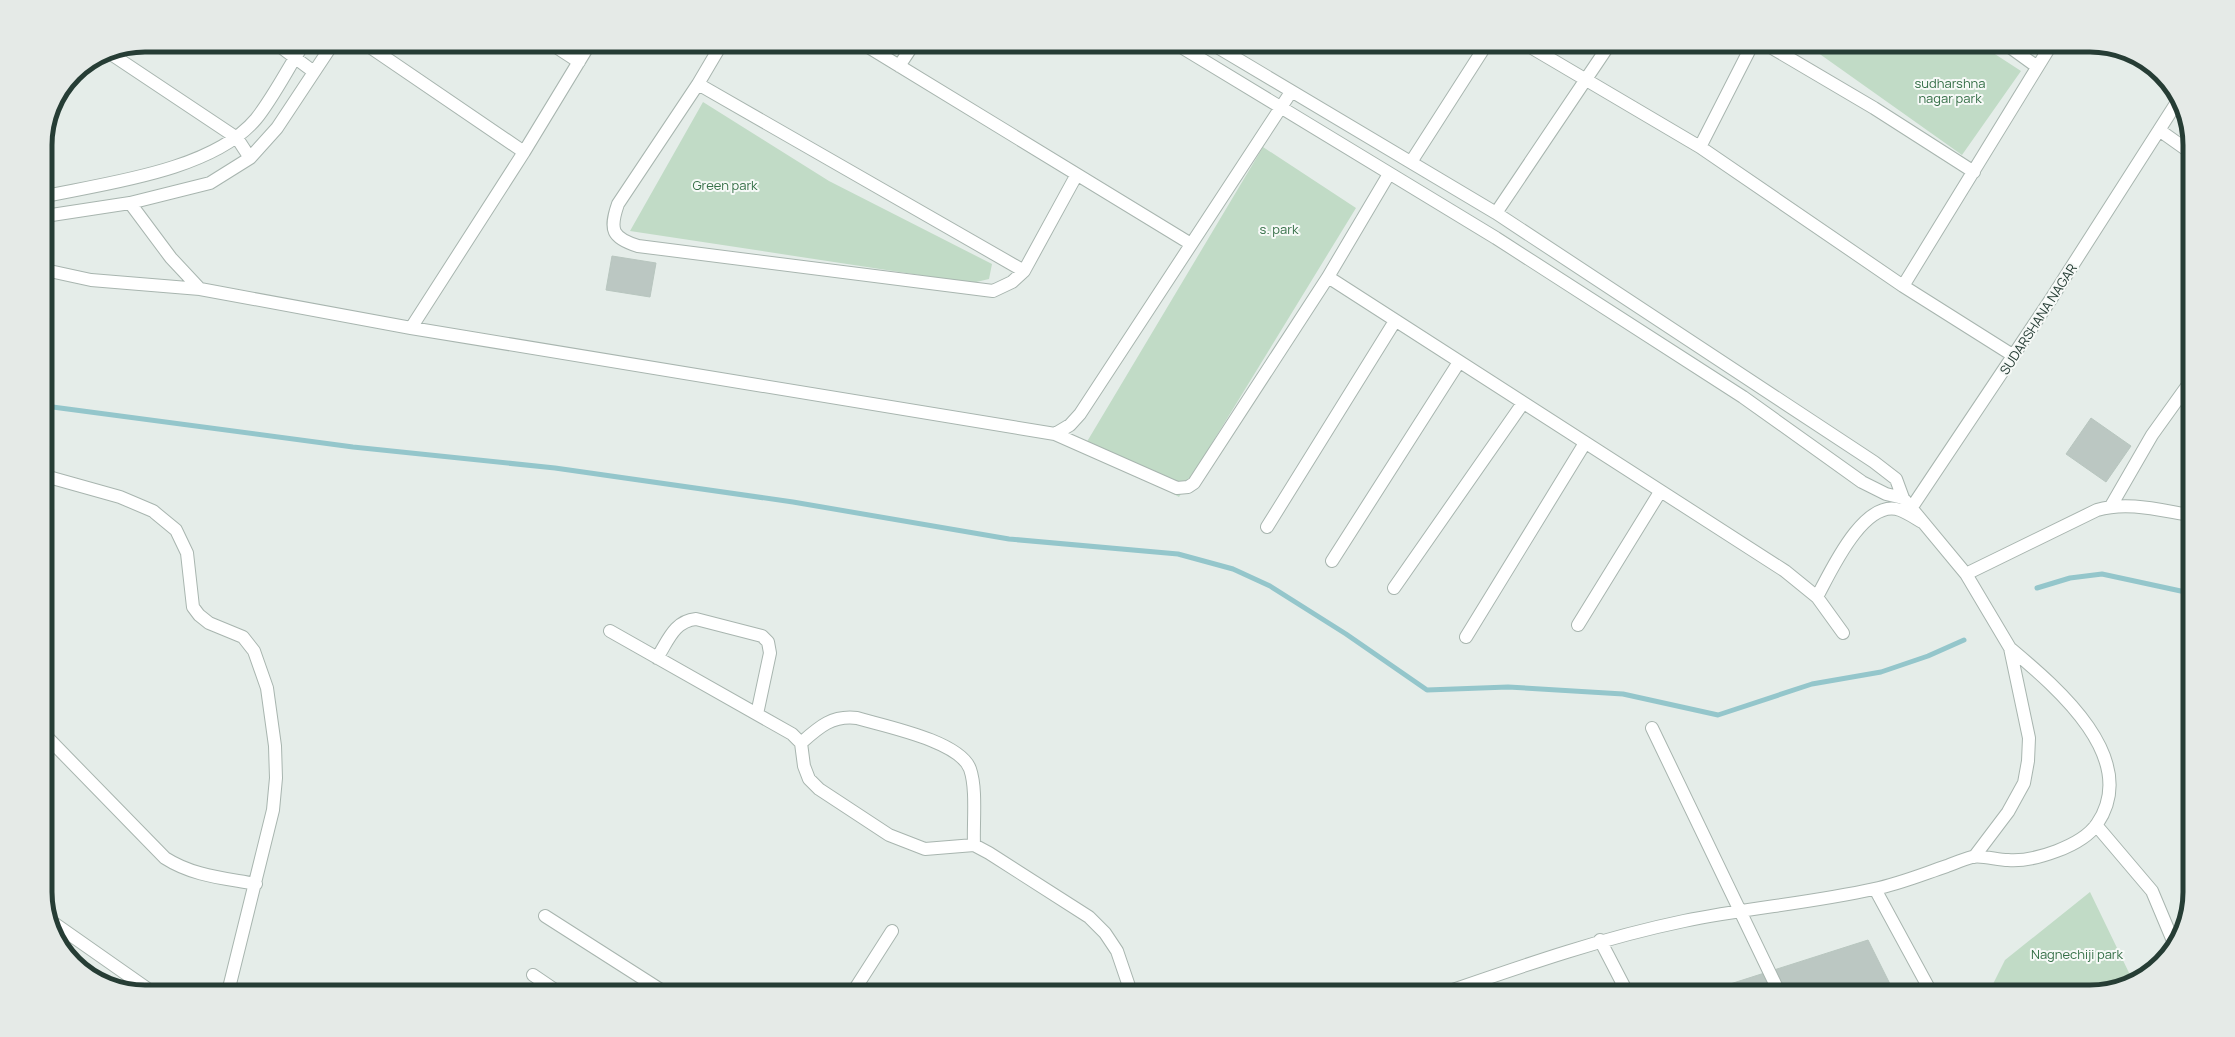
<svg xmlns="http://www.w3.org/2000/svg" width="2235" height="1037" font-family="Manrope,sans-serif">
  <style>
    .green { fill: #c1dbc6 }
    .lines { fill: none; stroke-linecap: round; stroke-linejoin: round }
    .stream { stroke: #94c6cb; stroke-width: 5 }
    .building { fill: #bbc7c2; stroke: #b8c6bf }
    .minor-casing { stroke: #a8b5af; stroke-width: 14 }
    .minor { stroke: #fff; stroke-width: 12 }
    .labels { text-anchor: middle; dominant-baseline: central; stroke-width: 4; stroke-linejoin: round; paint-order: stroke }
    .park-label { font-size: 13px; fill: #356f47; stroke: #f6f9f7 }
    .street-label { font-size: 13px; fill: #263d35; stroke: #f6f9f7 }
    .rim { fill: none; stroke: #263d35; stroke-width: 5 }
  </style>
  <rect width="100%" height="100%" fill="#e5ede9"/>
  <path class="green" d="M1807,45h174l40,26 -59,84z
    M703,102l126,79 163,83 -3,15 -17,4 -342,-52z
    M1263,147l93,61 -177,289 -94,-52z
    M2090,892l42,87 -42,13h-101l16,-32z"/>
  <g class="lines">
    <path class="stream" d="M45,406l308,41 202,21 238,34 216,37 169,15 55,15 37,17 76,48 81,56 81,-3 115,7 95,21 94,-31 69,-12 47,-16 36,-16
      M2037,588l33,-10 32,-4 88,19"/>
  </g>
  <path class="building" d="M612,256l44,7 -6,34 -44,-7z
    M2091,418l40,28 -25,36 -40,-28z
    M1868,940l26,52h-189z"/>
  <g class="lines">
    <defs>
      <path id="minor" d="M278,45l36,27
        M367,45l157,107
        M553,45l26,17
        M721,45l-23,39 -80,120c-9,26 -6,34 20,42l355,45 19,-9 12,-11 52,-95
        M865,45l326,199
        M1178,45l318,193 247,159 119,85 24,12 17,4
        M1214,45l282,168 378,249 22,17 7,19 63,76 44,74 19,90 -1,23 -4,22 -16,29 -34,45
        M1527,45l173,102 203,139 111,70
        M1767,45l107,63 100,64
        M2007,45l29,21
        M108,52l129,86 13,20
        M899,66l14,-21
        M698,84l326,187
        M2159,130l31,22
        M1700,147l52,-102
        M1411,162l75,-117
        M45,196c63,-13 168,-26 211,-77 17,-21 32,-51 47,-74
        M130,203l41,55 29,31
        M1496,213l113,-168
        M45,216l85,-13 80,-20 40,-25 27,-30 55,-83
        M45,270l46,10 109,9 211,39 644,106 15,-9 10,-11 211,-322
        M1328,277l457,294 32,26 26,36
        M1903,286l148,-241
        M411,328l113,-176 65,-107
        M1055,434l122,54 11,-1 6,-4 134,-206 61,-103
        M45,476l75,21 33,14 23,19 11,23 6,54 6,8 10,8 34,14 11,14 13,37 8,58 1,32 -3,32 -45,182
        M2111,506l41,-71 38,-53
        M1912,507l139,-208 126,-197
        M1267,527l128,-206
        M1332,561l127,-199
        M1966,574l131,-64c30,-9 62,0 93,5
        M1394,588l129,-185
        M1817,597c13,-24 47,-100 83,-87 8,3 15,8 22,12
        M1578,625l82,-133
        M610,631l182,103 9,9 3,23 5,13 10,10 70,46 36,14 49,-4 15,8 100,64 16,16 12,18 14,41
        M1466,637l119,-194
        M657,658c11,-17 17,-37 39,-39l66,17 6,6 2,11 -13,61
        M1652,728l127,264
        M45,735l120,123c28,18 59,20 91,26
        M801,743c18,-16 31,-28 56,-25 27,8 103,23 113,51 7,20 3,54 4,76
        M2096,825l56,66 21,50
        M1875,889l56,103
        M545,916l119,76
        M55,924l97,68
        M1600,940l27,52
        M533,975l25,17
        M853,992l39,-61
        M1447,992c78,-27 155,-54 237,-71 63,-13 127,-18 190,-32 25,-5 49,-15 73,-23 8,-3 17,-7 25,-9 11,-2 25,3 36,3 26,2 74,-14 89,-36 45,-66 -42,-138 -87,-176"/>
    </defs>
    <use href="#minor" class="minor-casing"/>
    <use href="#minor" class="minor"/>
  </g>
  <g class="labels">
    <g class="park-label">
      <text x="1950" y="83">sudharshna<tspan x="1950" dy="15">nagar park</tspan></text>
      <text x="725" y="185">Green park</text>
      <text x="1279" y="229">s. park</text>
      <text x="2077" y="954">Nagnechiji park</text>
    </g>
    <g class="street-label">
      <text transform="translate(2038 319) rotate(-57)">SUDARSHANA NAGAR</text>
    </g>
  </g>
  <path d="M0 0H2235V1037H0ZM145 52H2090A93 93 0 0 1 2183 145V892A93 93 0 0 1 2090 985H145A93 93 0 0 1 52 892V145A93 93 0 0 1 145 52Z" fill="#e5eae7" fill-rule="evenodd"/>
  <path class="rim" d="M145 52H2090A93 93 0 0 1 2183 145V892A93 93 0 0 1 2090 985H145A93 93 0 0 1 52 892V145A93 93 0 0 1 145 52Z"/>
</svg>
